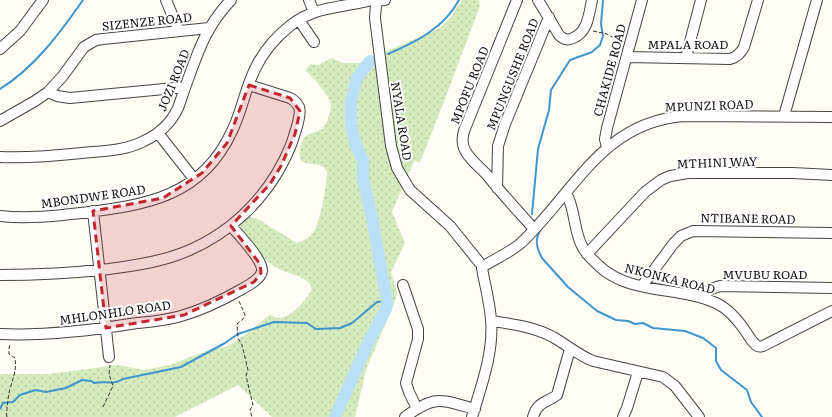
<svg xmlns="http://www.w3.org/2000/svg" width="832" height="417" font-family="Literata,serif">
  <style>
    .green { fill: url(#green-dots) }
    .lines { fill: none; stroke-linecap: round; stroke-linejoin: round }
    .stream { stroke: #3f96cf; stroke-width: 2 }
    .river { stroke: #b9e0f7; stroke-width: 12 }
    .minor-casing { stroke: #444; stroke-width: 12 }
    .path { stroke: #333; stroke-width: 1; stroke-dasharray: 4 2; stroke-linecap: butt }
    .minor { stroke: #fff; stroke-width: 10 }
    .marked { fill: #c4262e; fill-opacity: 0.2; stroke: #c4262e; stroke-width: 3; stroke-dasharray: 8 5; stroke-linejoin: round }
    .labels { text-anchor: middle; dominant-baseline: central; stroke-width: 4; stroke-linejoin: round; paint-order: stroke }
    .street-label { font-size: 12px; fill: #111; stroke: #fff }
  </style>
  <defs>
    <pattern id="green-dots" width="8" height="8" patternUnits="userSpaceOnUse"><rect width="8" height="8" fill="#d5ebbd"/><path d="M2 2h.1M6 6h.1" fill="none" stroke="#b6c8a1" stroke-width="1.8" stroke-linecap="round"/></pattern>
  </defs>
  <rect width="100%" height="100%" fill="#fffdf5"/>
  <path class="green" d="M462,0h17l1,6c-20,52 -39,105 -60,156l-6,-1 -22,51 13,31 -14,29 6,20 -1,7 -30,71 -11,47h-83l-34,-32 -63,32h-175v-43h49l69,-9 26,5 26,-5 36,-14 22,-5 17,-11 23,-19 3,-1c2,1 4,2 6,3 13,2 30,-19 35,-29 -4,-13 -20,-14 -31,-19 -16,-7 -29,-26 -40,-39v-7l7,-7 8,1 41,25c6,-2 12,-5 16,-10 7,-9 14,-49 14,-61 -7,-14 -24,-3 -27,-15 -2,-5 1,-15 5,-20 4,-4 12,-5 17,-8 3,-3 5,-7 6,-11 1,-3 3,-7 3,-12 -1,-11 -17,-27 -25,-35v-2l5,-5 7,1 14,-7 11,5h17l80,-35 11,-11z"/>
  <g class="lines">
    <path class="stream" d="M388,54c28,-12 56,-26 71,-54
      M0,89c34,-21 60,-56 83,-89
      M532,214l6,-65 11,-39 2,-20 19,-30 22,-8 8,-7 3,-9 -2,-12 2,-24
      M540,231c-6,9 -3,18 2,27l26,29 29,24 19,9 12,1 7,3 8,-1 10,5 32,3 18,7 13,10v13l5,9 26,20 4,12 11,15
      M0,409l3,-6 10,-1 7,-7 6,-2 10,-3 10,2 20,-4 16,-8 9,1 3,2c12,-3 19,3 29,-4l58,-12 44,-24 13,-9 36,-12 33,1 9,6 24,-1 12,-5 25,-21 10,-1"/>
    <path class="river" d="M335,417l33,-74 18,-34 1,-8 -14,-78 -10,-45v-18l-7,-14 -4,-16 -1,-14v-15l6,-23 13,-17"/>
    <defs>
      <path id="minor" d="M166,0l13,31
        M309,0l5,12
        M517,0l-53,131c-2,7 -2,15 2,21 5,9 14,15 21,23 15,19 31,36 47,54
        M538,0l21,35c4,4 8,6 14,3 15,-6 16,-24 19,-38
        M376,1l9,-1
        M376,5l-1,13 16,128 6,22 13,22 40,36 29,36
        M299,20l15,22
        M0,49l20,-18 23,-31
        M627,57l103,2c7,-2 11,-6 14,-12l14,-47
        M686,57l15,-57
        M48,92l9,4 13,2 115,-11
        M784,116l33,-116
        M0,121l35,-20 13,-9 14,-15 22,-30 12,-7 7,-1 106,-11
        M158,133l36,46
        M607,147l-2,-8 2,-11 35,-128
        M0,157c27,1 54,-1 82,-4 21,-2 43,-2 62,-12 15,-7 27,-18 34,-33 3,-8 5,-15 8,-23 12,-33 20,-59 45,-85
        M497,188l1,-42 7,-22 44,-107
        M566,193c10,17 7,38 17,55 3,6 10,12 16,18 31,29 80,20 117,37 13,6 22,17 30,29 3,4 5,9 9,12 2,3 4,3 8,2l69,-35
        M93,211l16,146
        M0,216c27,3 55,0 81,-3 65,-8 121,-16 151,-82 10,-20 13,-42 23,-62 8,-17 22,-33 36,-44 25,-19 49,-17 77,-24
        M587,254l58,-62 16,-12 9,-4 18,-3h104l40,2
        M482,267c13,-8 27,-14 39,-24 53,-50 81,-121 163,-127l148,1
        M0,275c36,0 73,-2 109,-6 22,-3 44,-6 65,-13 54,-18 96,-59 117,-111 3,-9 11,-30 8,-38 -2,-4 -5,-7 -9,-9l-41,-13
        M403,285l15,44v10l-12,44 3,9 8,17
        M642,286l32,-43 7,-7 12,-5 139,2
        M701,297l10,-8 9,-3 112,2
        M492,321c20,3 42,6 61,16 14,8 25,18 40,24l70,16 12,9 24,31
        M0,334c44,2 87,-3 130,-10 17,-2 35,-3 51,-8 21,-6 42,-16 61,-27 7,-4 19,-10 20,-18 1,-11 -23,-36 -31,-45
        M405,417c7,-5 15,-11 24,-14 14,-6 32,3 46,6
        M472,417c9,-30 22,-65 19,-97 -1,-17 -6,-34 -9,-52
        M533,417c4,-15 13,-14 24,-22l13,-46
        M623,417l4,-9 11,-36"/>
    </defs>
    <use href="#minor" class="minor-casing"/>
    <path class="path" d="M593,31l14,3 14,8
      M239,301l6,14 -2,4 -6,5 1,14 4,7 6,25 -2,6 7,29 -3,5 2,7
      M103,407l10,-21 -4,-12 1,-9
      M7,417c-1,-4 0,-5 0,-9 1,-6 1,-13 3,-19 3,-11 7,-19 5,-31l-6,-4v-5l1,-5"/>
    <use href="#minor" class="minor"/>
  </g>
  <path class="marked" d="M249,85l41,13 10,13 -5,23 -14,32 -11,18 -39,42 29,38 1,9 -7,9 -70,33 -78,13 -13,-117 70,-13 39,-25 25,-30z"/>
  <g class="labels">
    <g class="street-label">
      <text transform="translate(147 21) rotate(-6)">SIZENZE ROAD</text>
      <text x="688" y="44">MPALA ROAD</text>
      <text transform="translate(609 70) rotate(-75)">CHAKIDE ROAD</text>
      <text transform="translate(512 74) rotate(-68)">MPUNGUSHE ROAD</text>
      <text transform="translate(173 80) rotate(-68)">JOZI ROAD</text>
      <text transform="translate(469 85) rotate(-68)">MPOFU ROAD</text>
      <text transform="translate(709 105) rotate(-2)">MPUNZI ROAD</text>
      <text transform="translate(402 121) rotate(81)">NYALA ROAD</text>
      <text transform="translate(717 162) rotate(-2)">MTHINI WAY</text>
      <text transform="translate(93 196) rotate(-8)">MBONDWE ROAD</text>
      <text transform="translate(748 218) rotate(1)">NTIBANE ROAD</text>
      <text x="765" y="274">MVUBU ROAD</text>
      <text transform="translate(670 278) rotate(14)">NKONKA ROAD</text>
      <text transform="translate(115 312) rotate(-8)">MHLONHLO ROAD</text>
    </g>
  </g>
</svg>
